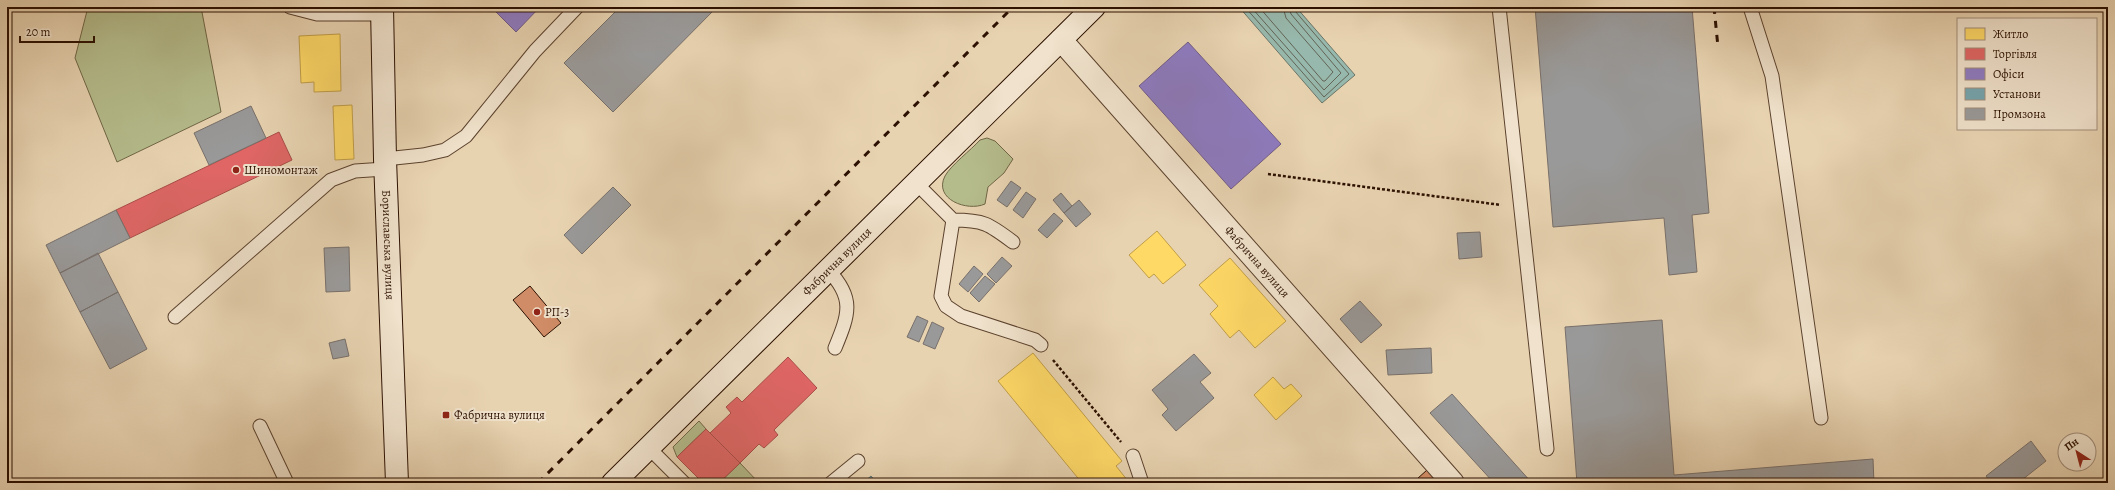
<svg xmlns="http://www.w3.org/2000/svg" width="2115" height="490" font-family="Alegreya,serif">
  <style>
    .green { fill: #b5bc8c; stroke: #706646 }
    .water { fill: #97b8ac; stroke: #6c7568 }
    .homes { fill: #ffd966; stroke: #c09d48 }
    .shops { fill: #e06666; stroke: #aa4c48 }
    .offices { fill: #8e7cc3; stroke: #715c89 }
    .public { fill: #76a5af; stroke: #60787b }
    .industry { fill: #999; stroke: #78706b }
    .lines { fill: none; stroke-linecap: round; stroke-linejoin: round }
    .shore { stroke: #626456; stroke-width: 1 }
    .building { fill: #d08c66; stroke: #2c1001 }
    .lane-casing { stroke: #5b412d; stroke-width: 15 }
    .street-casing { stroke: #5b412d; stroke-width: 24 }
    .secondary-casing { stroke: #2c1001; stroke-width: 24 }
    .path { stroke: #2c1001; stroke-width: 2.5; stroke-dasharray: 3 2; stroke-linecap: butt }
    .lane { stroke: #f0e2cc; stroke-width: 13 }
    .street { stroke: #f0e2cc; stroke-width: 22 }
    .secondary { stroke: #f0e2cc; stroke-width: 22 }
    .rail { stroke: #2c1001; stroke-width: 3; stroke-dasharray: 7 7; stroke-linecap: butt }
    .poi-dot { fill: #8f2418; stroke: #f0e2cc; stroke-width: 1.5 }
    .labels { text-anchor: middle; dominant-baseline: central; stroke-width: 4; stroke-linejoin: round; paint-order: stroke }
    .poi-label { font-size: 12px; fill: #2c1001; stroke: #f0e2cc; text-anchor: start }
    .street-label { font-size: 12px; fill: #2c1001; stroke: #f0e2cc }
  </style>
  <rect width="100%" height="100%" fill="#e8d3b1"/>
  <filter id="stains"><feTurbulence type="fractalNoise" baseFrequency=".005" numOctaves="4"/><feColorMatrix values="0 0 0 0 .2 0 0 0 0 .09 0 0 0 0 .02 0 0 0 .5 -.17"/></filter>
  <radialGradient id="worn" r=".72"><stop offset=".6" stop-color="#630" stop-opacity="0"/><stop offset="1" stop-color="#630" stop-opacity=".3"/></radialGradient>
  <path class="green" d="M88,7h113l20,105 -104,50 -42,-104z
    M987,138l8,3 18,18 -9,14 -16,14 -3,17c-18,8 -52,-5 -40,-28 6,-11 26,-26 35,-36z
    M699,421l7,8 -29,28 -4,-10z
    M740,463l19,20h-40z"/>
  <path class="water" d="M1239,7h57l59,68 -33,28z"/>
  <path class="homes" d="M340,34l1,57 -27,1v-10l-13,1 -2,-47z
    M352,105l2,54 -19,1 -2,-54z
    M1157,231l29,34 -23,19 -9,-10 -5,4 -20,-23z
    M1230,258l56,63 -31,27 -16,-18 -9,8 -20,-24 8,-8 -19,-21z
    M1033,353l89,108 -6,5 12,15 -3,2h-43l-84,-102z
    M1273,377l11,12 7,-5 11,12 -26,24 -22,-25z"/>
  <path class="shops" d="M279,132l13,28 -162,78 -14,-28z
    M788,357l29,31 -43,42 4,5 -14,13 -5,-4 -19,19 -30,-30 21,-20 -5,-6 11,-10 5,5z
    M706,429l34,34 -21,20h-16l-26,-26z"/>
  <path class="offices" d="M491,7h49l-24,25z
    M1188,42l93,102 -50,45 -92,-103z"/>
  <path class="public" d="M871,476l6,7h-14z"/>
  <path class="industry" d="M620,7h97l-104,105 -49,-49z
    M1535,7h157l17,206 -17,2 5,57 -28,3 -5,-57 -111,9z
    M251,106l15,32 -57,27 -15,-32z
    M1011,181l10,7 -14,19 -10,-7z
    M613,187l18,18 -49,49 -18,-19z
    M1026,192l10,7 -13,19 -10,-8z
    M1061,193l11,13 -8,7 -11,-13z
    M1079,200l12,14 -15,13 -12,-14z
    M116,210l14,28 -70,35 -14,-28z
    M1054,213l9,8 -16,17 -9,-8z
    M1480,232l2,25 -23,2 -2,-26z
    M349,247l1,44 -24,1 -2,-44z
    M98,253l20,39 -38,20 -20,-39z
    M1002,257l10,9 -16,17 -9,-9z
    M974,266l9,8 -15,18 -9,-8z
    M985,276l10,8 -16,18 -9,-9z
    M118,292l29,57 -37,20 -30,-57z
    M1360,301l22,24 -21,18 -21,-24z
    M917,316l11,5 -9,21 -12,-5z
    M1662,320l12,155 199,-16 1,24h-297l-12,-156z
    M932,322l12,6 -9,21 -12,-5z
    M345,339l4,17 -16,3 -4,-16z
    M1431,348l1,25 -44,2 -2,-25z
    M1194,354l17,19 -11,9 14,16 -38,33 -14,-16 6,-6 -16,-19z
    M1452,394l80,89h-38l-64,-70z
    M2031,441l15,20 -28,22h-27l-5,-7z"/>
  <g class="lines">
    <path class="shore" d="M1245,7l79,90 25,-23 -54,-63 -1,-4
      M1251,7l73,83 17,-17 -50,-59 -2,-7
      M1259,7l64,74h2l8,-9 -47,-54 -3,-11"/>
  </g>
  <path class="building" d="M530,286l31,37 -17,14 -31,-37z
    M1427,470l12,13h-19l-3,-4z"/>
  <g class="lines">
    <defs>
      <path id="lane" d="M290,7l27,7h65
        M1499,7l48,442
        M1750,7l22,69 49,342
        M385,159l38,-4 22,-5 21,-14 69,-85 42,-44
        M915,182l38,38 -12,76 5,10 15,10 74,24 6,5
        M953,220c31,0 36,4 60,22
        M828,270c27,28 21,44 7,78
        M175,317l156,-137 24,-9 30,-2
        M260,426l27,57
        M648,447l36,36
        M1133,456l9,27
        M831,483l27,-22"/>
      <g id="street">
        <path id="s1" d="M1061,40l392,443"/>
      </g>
      <g id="secondary">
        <path id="s2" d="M382,7l3,152 12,324"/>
        <path id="s3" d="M613,483l481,-476"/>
      </g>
    </defs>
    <use href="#lane" class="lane-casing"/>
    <use href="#street" class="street-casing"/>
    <use href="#secondary" class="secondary-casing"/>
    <path class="path" d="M1268,174l233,31
      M1053,360l68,82"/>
    <use href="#lane" class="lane"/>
    <use href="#street" class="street"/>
    <use href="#secondary" class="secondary"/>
    <path class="rail" d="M1714,7l4,40
      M538,483l475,-476"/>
  </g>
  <g class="poi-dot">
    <circle cx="236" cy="170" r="4"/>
    <circle cx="537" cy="312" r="4"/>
    <rect x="442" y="411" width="8" height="8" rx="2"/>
  </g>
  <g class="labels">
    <g class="poi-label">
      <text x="244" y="170">Шиномонтаж</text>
      <text x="545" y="312">РП-3</text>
      <text x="454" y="415">Фабрична вулиця</text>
    </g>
    <g class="street-label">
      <text stroke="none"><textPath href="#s2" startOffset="238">Бориславська вулиця</textPath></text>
      <text stroke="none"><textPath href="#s3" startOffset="315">Фабрична вулиця</textPath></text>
      <text stroke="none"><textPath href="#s1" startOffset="296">Фабрична вулиця</textPath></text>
    </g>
  </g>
  <rect width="2115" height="490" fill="none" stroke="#e8d3b1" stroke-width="24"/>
  <rect x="8" y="8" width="2099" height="474" fill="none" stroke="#2c1001" stroke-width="2"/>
  <rect x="12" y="12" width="2091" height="466" fill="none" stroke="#2c1001"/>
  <rect x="1957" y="18" width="140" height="112" fill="#f0e2cc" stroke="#a28e7b"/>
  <rect x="1965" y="28" width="20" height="12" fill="#ffd966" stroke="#a28e7b"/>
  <text x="1993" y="38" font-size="12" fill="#2c1001">Житло</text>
  <rect x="1965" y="48" width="20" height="12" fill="#e06666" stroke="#a28e7b"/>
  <text x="1993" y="58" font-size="12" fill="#2c1001">Торгівля</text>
  <rect x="1965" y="68" width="20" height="12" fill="#8e7cc3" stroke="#a28e7b"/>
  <text x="1993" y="78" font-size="12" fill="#2c1001">Офіси</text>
  <rect x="1965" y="88" width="20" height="12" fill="#76a5af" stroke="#a28e7b"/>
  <text x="1993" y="98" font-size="12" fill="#2c1001">Установи</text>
  <rect x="1965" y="108" width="20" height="12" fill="#999999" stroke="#a28e7b"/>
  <text x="1993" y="118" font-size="12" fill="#2c1001">Промзона</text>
  <g transform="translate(2077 452) rotate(324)"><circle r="19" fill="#f0e2cc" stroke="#a28e7b"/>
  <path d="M0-3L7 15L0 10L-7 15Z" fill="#8f2418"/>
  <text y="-6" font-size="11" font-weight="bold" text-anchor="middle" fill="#2c1001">Пн</text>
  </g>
  <path d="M20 36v6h74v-6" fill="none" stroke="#2c1001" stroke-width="2"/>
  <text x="26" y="36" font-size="12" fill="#2c1001" stroke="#f0e2cc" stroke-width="3" paint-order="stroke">20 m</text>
  <rect width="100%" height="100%" filter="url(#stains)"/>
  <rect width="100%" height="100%" fill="url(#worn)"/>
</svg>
